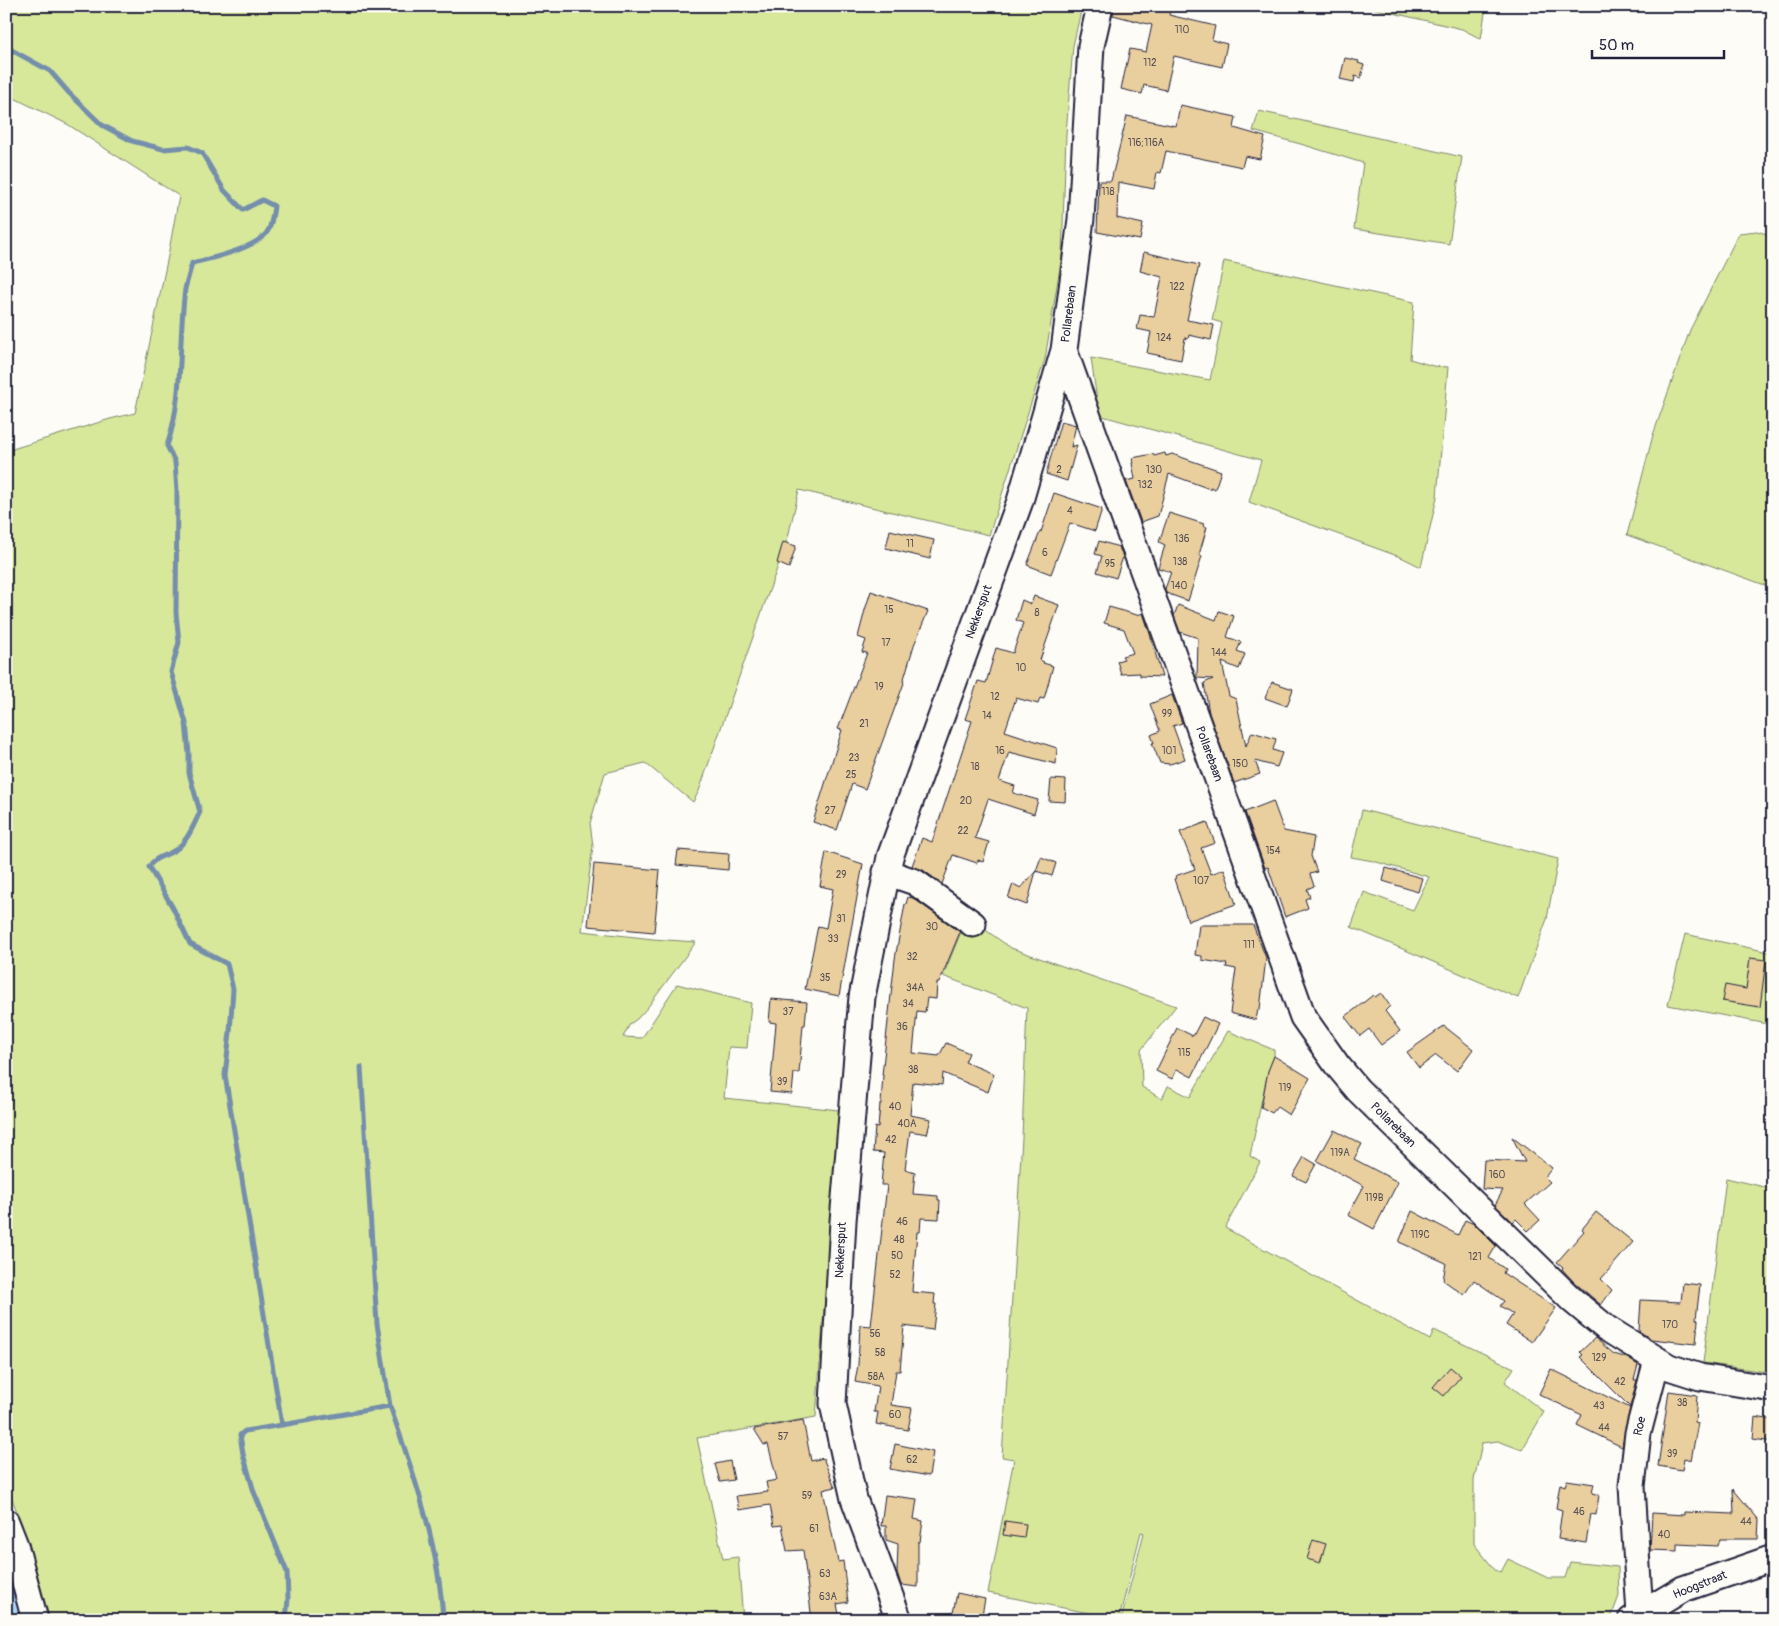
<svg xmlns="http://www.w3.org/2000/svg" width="1779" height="1626" font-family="Pangolin,sans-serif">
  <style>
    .green { fill: #d7e89b; stroke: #7c856b }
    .water { fill: #abd6f6; stroke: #748eab }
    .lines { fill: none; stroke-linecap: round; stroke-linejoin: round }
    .stream { stroke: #748eab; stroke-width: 5 }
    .building { fill: #e9ce9e; stroke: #22223b }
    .minor-casing { stroke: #22223b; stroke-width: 29 }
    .minor { stroke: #fdfcf7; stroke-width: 25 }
    .labels { text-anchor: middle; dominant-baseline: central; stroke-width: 4; stroke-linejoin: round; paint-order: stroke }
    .number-label { font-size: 10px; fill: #544d54 }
    .street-label { font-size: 12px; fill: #22223b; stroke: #fdfcf7 }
  </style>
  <rect width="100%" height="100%" fill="#fdfcf7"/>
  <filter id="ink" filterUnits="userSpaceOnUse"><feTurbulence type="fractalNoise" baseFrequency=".02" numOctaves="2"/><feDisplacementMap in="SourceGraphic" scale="10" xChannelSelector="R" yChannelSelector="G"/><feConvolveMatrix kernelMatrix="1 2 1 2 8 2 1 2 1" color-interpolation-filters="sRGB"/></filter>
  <g filter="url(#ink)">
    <path class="green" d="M6,6h1076l-9,40 -7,88 -4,121 -17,104 -56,176 -190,-45 -11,47 -89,254 -6,11 -48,-39 -40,10 -15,50 3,23 -11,85 71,8 43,3 -49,66 -10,11 -7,5 -7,13 19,1 35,-54 74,19 -4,45 -18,-1 -5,51 115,12 -23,307 -119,21 26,121 15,-2 5,63h-693l-22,-79 -22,-58v-1032l104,-32 25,-6 33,-157 11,-60 -112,-72 -61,-30z
      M1363,6h123l-5,33 -19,-10z
      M1259,111l203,46 -13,87 -95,-15 9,-66 -59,-18 -51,-14z
      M1757,231l16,5v352l-146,-53 26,-100 37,-105 49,-97z
      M1224,261l190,41 -4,57 23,7 15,1 -11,130 -16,70 -18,-9 -154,-56 12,-42 -162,-45 -8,-57 119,22 12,-57 -10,-3z
      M1362,810l196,49 -11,60 -29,79 -167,-71 13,-35 49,18 16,-33 -56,-16 -22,-4z
      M967,917l44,31 165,58 -35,44 1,37 20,12 6,-13 22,11 38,-66 46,19v6l-6,15 -18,85 10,6 -35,66 205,112 4,-10 80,38 -9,14 39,30 -22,38 -24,-9 -16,2 -8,37v64l21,26 6,2 7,-13 40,19h17l5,-16 48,5 1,29 -8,22 -2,2h-488l23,-87 -3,-1 -22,87 -131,-26 26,-134 -12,-2 20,-319 5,-130 -84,-32z
      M1685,934l88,19v72l-105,-20z
      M1726,1178l47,11v184l-70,-10z"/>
    <path class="water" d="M6,1542l22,78h-22z"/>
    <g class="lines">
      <path class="stream" d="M6,47l44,24 19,22 33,32 30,16 31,8 25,-2 14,6 22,37 19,20 19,-10 12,6c-1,7 -2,16 -5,23 -8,18 -59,30 -77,34 -2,9 -5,18 -7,26 -7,53 -1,106 -18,157l8,16 2,29 -1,122 3,29 -8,30 15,51 3,31v19l11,39c-6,12 -11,26 -21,35 -9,9 -24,8 -30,20l24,41 17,36 37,20 6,25 -3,43 -5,43 57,350 -37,6 -5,4 3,19 11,38 33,80 1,27 -2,21
        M361,1067l16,257 13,82
        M282,1425l108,-19c24,69 49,139 53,214"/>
    </g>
    <path class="building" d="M1114,6h57l-2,9 46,11 -3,14 15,4 -5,23 -48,-11 -8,34 -22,-5 -2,9 -21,-5 9,-40 16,3 6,-27 -39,-10z
      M1345,58l14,3 -1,2 6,2 -3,13 -6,-2 -1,6 -14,-3z
      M1180,105l56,12 -2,11 31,9 -5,22 -15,-3 -3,11 -76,-16 -5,22 -4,-1 -3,17 -36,-7 -1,36 26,6 -3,16 -43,-8 2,-51h12l16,-65 49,10z
      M1144,252l55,13 -12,55 27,5 -3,15 -22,-5 -1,4 -3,-1 -4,22 -34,-7 4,-21 -14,-3 3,-14 14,2 8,-40 -22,-6z
      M1061,421l15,4 -5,22 6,-2 -10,36 -21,-7z
      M1165,453l1,3 6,-2 49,17 -6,18 -5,-2v2l-41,-15 -11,42 -17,6 -15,-41 9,-2 -3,-16h1l-1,-5 21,-4 1,2z
      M1054,493l48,16 -7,22 -25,-8 -19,51 -24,-9 13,-33h1z
      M1169,513l35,11 -1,2 4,1 -8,28 3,1 -14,45 -22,-8 -1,-4 6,-17 -13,-4 7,-23 -6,-3z
      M890,530l44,10 -4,19 -44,-11z
      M1099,541l20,6 4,10 -7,21 -19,-6 5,-16 -7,-2z
      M783,542l13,4 -7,22 -12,-5z
      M871,591l57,20 -14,34 -11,37 1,1 -39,106 -13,-5 -15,46 -24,-8 29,-92 -4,-1 29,-76 -5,-1 4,-12 -8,-3 7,-27z
      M1034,596l25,9 -19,55 4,2 -1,1 10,3 -9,33 -4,-1 -2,6 -22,-6 -11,33 52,17 -1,16 -47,-12 -10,29 16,5 -2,7 25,7 -4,14 -46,-15 -13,39 14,4 -6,20 -5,-2 -1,3 -24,-8 -11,29 -19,-14 -11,-4 10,-28 10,4 40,-121 -7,-2 13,-38 8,2 10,-35 17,5 10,-30 -7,-3 6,-20 9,4z
      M1178,605l38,15 3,-9 15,5 -7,21 14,5 -4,9 8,3 -6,15 -17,-7 7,34 7,3 10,47 6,-14 24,7 -3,11 9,3 -5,14 -22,-6 5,13 -26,9 -25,-70 -5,-30 9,-4 -16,-1 1,-40 -18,-6 -6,-16z
      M1109,607l28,8 6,-2 7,21 12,43 -22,-1v-3l-19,1 -4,-13 7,-2 -2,-3 11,-3 -9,-24 -20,-6z
      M1272,682l21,7 -6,17 -22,-8z
      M1172,695l10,28 -9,3 12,33 -15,5 -10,-1 -8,-20h2l-3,-8 9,-4 -10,-27z
      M1051,779l15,1 -1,22 -16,-1z
      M1273,801l11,30 30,6 -3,19 6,16 -7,2 4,12 -7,3 3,8 -5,2 3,9 -23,9 -17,-50 -3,1 -20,-56z
      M1207,822l8,21 -14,5 10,26 13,-5 12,35 -48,17 -14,-42 2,-1 -1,-2 20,-7 -15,-37z
      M678,850l51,4 -1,16 -52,-5z
      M826,852l37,12 -24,132 -34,-7 13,-63 8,2 7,-39 -13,-3z
      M1041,857l15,6 -4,13 -16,-5 -9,34 -19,-7 5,-14 8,4 15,-17z
      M594,864l66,6 -6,62 -66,-6z
      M1386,868l36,10 -4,14 -35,-11z
      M908,897l5,1 47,34 -21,51h-2l-1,16 -9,-1 -2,14 -8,-1 -4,42 26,3 7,-13 23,10 -4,9 29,12 -6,18 -45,-19 -1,12 -29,-3 -3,33 21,4 -4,15 -17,-3 -5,38 10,3 -2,22 25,2v4h2l-1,19 -18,-1 -1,14h-3l-5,60 23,2 -1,10h2l-3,26 -29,-4 -4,45h-4l-5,34 21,3 -4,22 -32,-6 2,-12h-4l4,-26 -23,-4 3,-17 2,-40 11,1 16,-141h-6l3,-32 -11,-1 2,-25 3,1 2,-24h1l2,-29h-1l13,-116 10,-55h1z
      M1199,925h54l13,33 -6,51h-2l-2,11 -26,-7 6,-44 -10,-2 1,-3 -25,-4v-4l-7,-1z
      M1750,958l16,2 -6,47 -38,-6 3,-16 21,4z
      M1381,993l9,13 -5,5 15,20 -19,14 -12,-16 -9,7 -15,-19 28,-22 2,2z
      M771,999l36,3 -2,23h-2l-4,48h-5l-2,21 -22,-2 6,-69 -7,-1z
      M1203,1017l15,7 -26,53 -15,-8 -5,10 -16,-8 21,-43 16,8z
      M1444,1026l29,23 -16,22 -21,-16 -17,13 -12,-16z
      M1274,1056l36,22 -21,37 -12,-8 -5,6 -11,-6 7,-36z
      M1334,1130l28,14 -8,15 44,23 -24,47 -26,-14 16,-29 -47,-25z
      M1512,1137l40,31 -7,9 5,5 -25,22 15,16 -12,11 -12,-12 -3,3 -18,-17 8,-15 -21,-1 2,-29 41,2z
      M1304,1157l12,7 -10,18 -13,-6z
      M1412,1211l46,24 7,-15 9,4 22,22 -7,12 16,11 -2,4 53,35 -24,34 -26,-17 7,-11 -13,-8 4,-5 -30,-21 -10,15 -21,-15 3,-17 -47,-21z
      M1596,1212l37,30 -32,37 11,11 -11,15 -27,-23 -12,-13 1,-2 -6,-5 27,-31 -2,-2z
      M1683,1283l17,2 -4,34 2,1 -2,24 -45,-5 -12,-8 2,-31 40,2z
      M1595,1338l19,16 13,4 11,7 -4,15h3l-7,27 -50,-50 3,-2 -3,-3z
      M1450,1367l11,9 -17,20 -11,-9z
      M1551,1369l79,39 -8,39 -45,-22 5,-10 -43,-21z
      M1669,1391l28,4 -2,27 3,1 -7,37 -7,-2 -2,12 -24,-4z
      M1755,1417l18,3v22l-20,-3z
      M803,1420l8,41 12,-3 12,29 -12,3 15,72 5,-1 5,41 -11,2 3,16h-28l-9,-70 -16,1 -5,-26 -8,1 -4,-21 -31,5 -3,-14 32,-4 -2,-10 11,-2 -9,-36 -4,1 -10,-16z
      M895,1444l38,8 -4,24 -39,-7z
      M730,1461l4,19 -14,2 -5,-18z
      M1567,1480l27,4 -2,9 7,2 -3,20 -5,-1 -5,29 -28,-4 4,-29 -6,-2 4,-24 5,2z
      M1733,1489l26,31 -1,19h-38l-2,7 -41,-2v7l-27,-1 2,-37 32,2v-3l50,2z
      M885,1495l32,4 -3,20 9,2 -3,21h-2v45l-17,-2 -4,-13 1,-28 -12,-4v-14h-5z
      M1005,1521l21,3 -2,14 -21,-3z
      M1313,1540l13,4 -6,19 -13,-4z
      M957,1593l28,6 -4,21 -29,-2z"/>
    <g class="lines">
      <defs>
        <path id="minor" d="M1100,6l-9,40 -10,173 -17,131 239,667 34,48 21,25 214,210 34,28 63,39 31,10 73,12
          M886,872l29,10 58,42
          M6,1522l9,23 20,75
          M1640,1614l-8,-128 6,-53 19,-73
          M899,1620l-45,-121 -21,-95 10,-183 19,-224 28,-140 130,-356 44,-151
          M1631,1620l52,-31 90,-31"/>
      </defs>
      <use href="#minor" class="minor-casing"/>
      <use href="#minor" class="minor"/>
    </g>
  </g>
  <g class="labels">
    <g class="number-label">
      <text x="1182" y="30">110</text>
      <text x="1150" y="63">112</text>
      <text x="1146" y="143">116;116A</text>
      <text x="1108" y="192">118</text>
      <text x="1177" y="287">122</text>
      <text x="1164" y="338">124</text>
      <text x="1059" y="470">2</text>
      <text x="1154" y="470">130</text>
      <text x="1145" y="485">132</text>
      <text x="1070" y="511">4</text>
      <text x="1182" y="539">136</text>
      <text x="910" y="544">11</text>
      <text x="1045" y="553">6</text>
      <text x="1180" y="562">138</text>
      <text x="1110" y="564">95</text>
      <text x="1179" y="586">140</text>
      <text x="889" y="610">15</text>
      <text x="1037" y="613">8</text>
      <text x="886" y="643">17</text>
      <text x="1219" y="653">144</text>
      <text x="1021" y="668">10</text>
      <text x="879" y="687">19</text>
      <text x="995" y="697">12</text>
      <text x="1167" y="714">99</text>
      <text x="987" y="716">14</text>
      <text x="864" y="724">21</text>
      <text x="1000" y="751">16</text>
      <text x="1169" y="751">101</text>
      <text x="854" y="758">23</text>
      <text x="1240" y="764">150</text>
      <text x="975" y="767">18</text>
      <text x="851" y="775">25</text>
      <text x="966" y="801">20</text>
      <text x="830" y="811">27</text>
      <text x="963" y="831">22</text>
      <text x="1273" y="851">154</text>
      <text x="841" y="875">29</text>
      <text x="1201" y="881">107</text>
      <text x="841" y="919">31</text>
      <text x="932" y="927">30</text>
      <text x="833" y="939">33</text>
      <text x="1249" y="945">111</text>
      <text x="912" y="957">32</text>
      <text x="825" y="978">35</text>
      <text x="915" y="988">34A</text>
      <text x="908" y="1004">34</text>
      <text x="788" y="1012">37</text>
      <text x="902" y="1027">36</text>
      <text x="1184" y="1053">115</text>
      <text x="913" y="1070">38</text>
      <text x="782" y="1082">39</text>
      <text x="1285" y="1088">119</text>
      <text x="895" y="1107">40</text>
      <text x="907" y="1124">40A</text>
      <text x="891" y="1140">42</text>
      <text x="1340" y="1153">119A</text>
      <text x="1497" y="1175">160</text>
      <text x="1374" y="1198">119B</text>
      <text x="902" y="1222">46</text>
      <text x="1420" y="1235">119C</text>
      <text x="899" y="1240">48</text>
      <text x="897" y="1256">50</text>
      <text x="1475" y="1257">121</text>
      <text x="895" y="1275">52</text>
      <text x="1670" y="1325">170</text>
      <text x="875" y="1334">56</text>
      <text x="880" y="1353">58</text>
      <text x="1599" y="1358">129</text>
      <text x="876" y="1377">58A</text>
      <text x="1620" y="1382">42</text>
      <text x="1682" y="1403">38</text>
      <text x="1599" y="1406">43</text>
      <text x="895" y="1415">60</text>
      <text x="1604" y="1428">44</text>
      <text x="783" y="1437">57</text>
      <text x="1672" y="1454">39</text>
      <text x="912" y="1460">62</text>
      <text x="807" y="1496">59</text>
      <text x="1579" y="1512">46</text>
      <text x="1746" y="1522">44</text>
      <text x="814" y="1529">61</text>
      <text x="1664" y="1535">40</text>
      <text x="825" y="1574">63</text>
      <text x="828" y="1597">63A</text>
    </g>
    <g class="street-label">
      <text transform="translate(1069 314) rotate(-83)">Pollarebaan</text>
      <text transform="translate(979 612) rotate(-70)">Nekkersput</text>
      <text transform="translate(1209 754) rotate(70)">Pollarebaan</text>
      <text transform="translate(1393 1125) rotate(45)">Pollarebaan</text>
      <text transform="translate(841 1250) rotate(-87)">Nekkersput</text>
      <text transform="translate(1640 1426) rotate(-77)">Roe</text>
      <text transform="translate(1700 1585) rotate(-22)">Hoogstraat</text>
    </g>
  </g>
  <rect width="1779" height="1626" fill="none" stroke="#fdfcf7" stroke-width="25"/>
  <rect x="12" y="12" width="1754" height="1601" fill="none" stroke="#22223b" stroke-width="2" filter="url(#ink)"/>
  <path d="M1592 50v8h132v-8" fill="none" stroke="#22223b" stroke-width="2.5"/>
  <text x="1599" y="50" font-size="15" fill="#22223b" stroke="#fdfcf7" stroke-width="4" paint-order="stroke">50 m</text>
</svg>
